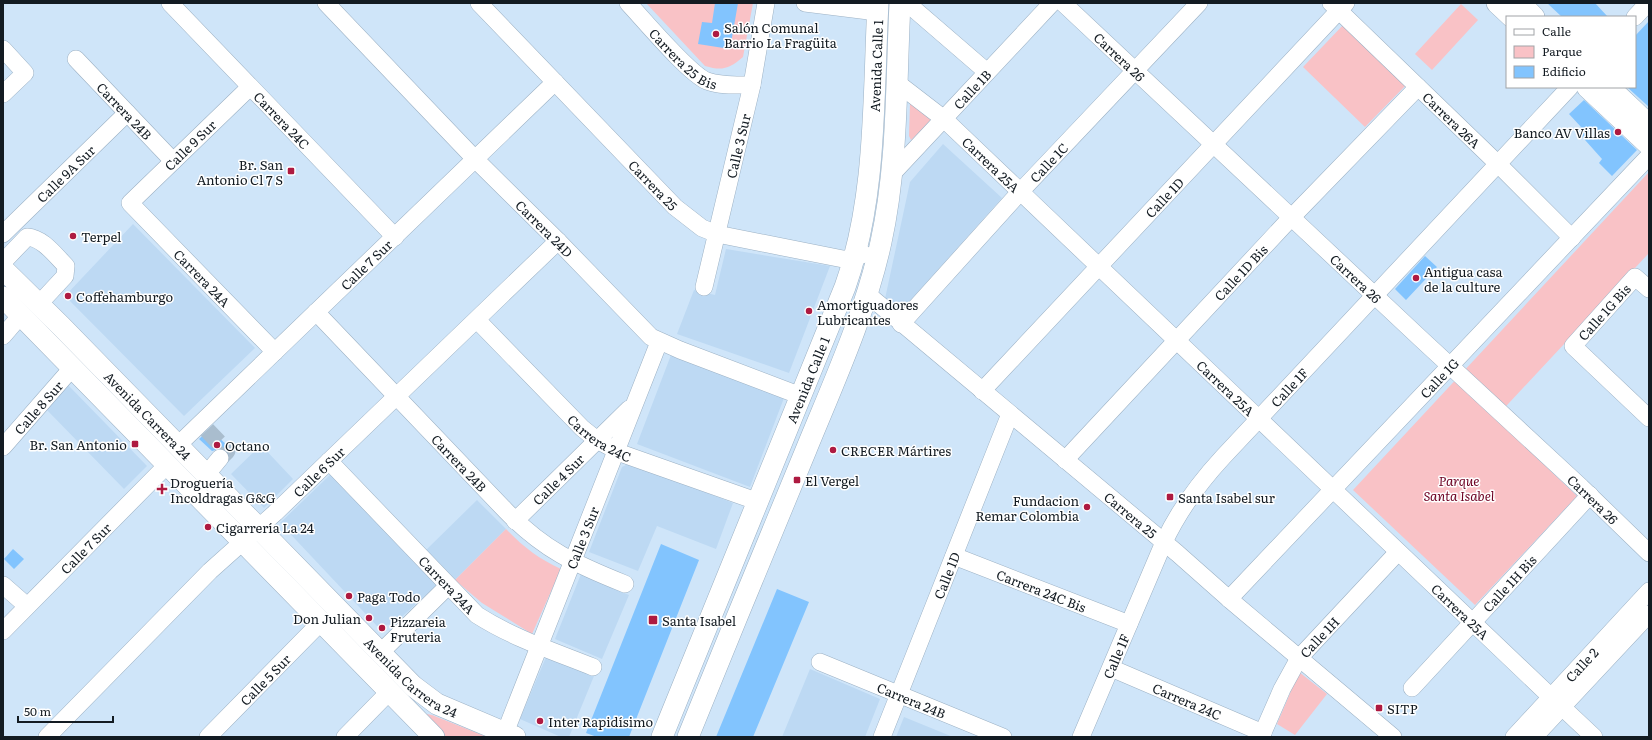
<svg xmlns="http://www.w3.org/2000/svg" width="1652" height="740" font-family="Literata,serif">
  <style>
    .built { fill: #bdd9f3 }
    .green { fill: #f9c2c6 }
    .building { fill: #82c4fe }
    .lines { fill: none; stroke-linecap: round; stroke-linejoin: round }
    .minor-tunnel { stroke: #a9bdce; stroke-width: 17; stroke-dasharray: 17 8; stroke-linecap: butt }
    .minor-casing { stroke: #9cb1c4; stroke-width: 18 }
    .major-casing { stroke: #9cb1c4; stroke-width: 22 }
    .minor { stroke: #fff; stroke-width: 17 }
    .major { stroke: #fff; stroke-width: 21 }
    .poi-dot { fill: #ae1a41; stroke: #fff; stroke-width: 1.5 }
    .labels { text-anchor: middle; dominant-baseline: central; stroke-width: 3; stroke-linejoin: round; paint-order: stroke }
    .poi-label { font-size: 13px; fill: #131b22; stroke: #fff; text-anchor: start }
    .street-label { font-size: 13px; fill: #131b22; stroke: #fff }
    .park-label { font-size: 13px; font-style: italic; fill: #6d0022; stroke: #fff }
  </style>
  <rect width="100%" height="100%" fill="#cfe5f9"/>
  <path class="built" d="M943,144l59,54 -102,114 -15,-13 25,-117z
    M133,224l122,124 -71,68 -119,-120z
    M726,249l104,17 -41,107 -112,-39 17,-44 21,5z
    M671,355l113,43 -34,89 -113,-43z
    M68,385l79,81 -23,23 -79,-81z
    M261,445l32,34 -29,29 -33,-34z
    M630,463l103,40 -17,46 -59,-23 -19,45 -49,-19 33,-85z
    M332,473l107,110 -45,41 -17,2 -97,-103z
    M477,500l29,29 -51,51 -29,-30z
    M581,574l48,21 -27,64 -47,-20z
    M546,657l48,19 -25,61h-8l-41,-18z
    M810,669l70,30 -15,38h-83z
    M904,717l49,20h-57z"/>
  <path class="green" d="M646,3h107l-10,54c-14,12 -21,14 -38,9z
    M1461,4l17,16 -46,50 -17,-16z
    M1345,23l63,60 -43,44 -62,-60z
    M910,103l21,14v4l-20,19 -2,-4z
    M1649,172v81l-154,165 82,78 -102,109 -122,-115z
    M506,529c17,18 33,30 55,40l-29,65 -50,-31 -27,-23z
    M1299,672l28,22 -32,41 -18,-11z
    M427,714l5,1 55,22h-41l-18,-19z"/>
  <path class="building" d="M715,3h23l-8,46 -32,-5 4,-22 10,1z
    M1547,3h48l13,14h-46z
    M1649,21v86l-22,-20h8v-51z
    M1584,100l53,50 -25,26 -13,-13 3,-4 -25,-28 4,-4 -12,-13z
    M1425,256l12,11 -31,33 -11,-11z
    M210,429l24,23 -4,5 -3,-6 -5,-3 -10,3 -13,-12z
    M661,544l38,16 -70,177h-32l-11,-4z
    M13,549l11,10 -10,10 -10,-10z
    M777,589l32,13 -56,135h-37z"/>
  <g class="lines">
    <path class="minor-tunnel" d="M207,430l20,21 -7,7"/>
    <defs>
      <g id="minor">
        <path id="s1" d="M170,3l225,234"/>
        <path id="s2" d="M326,3l149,156 83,82 93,96 29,13 121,46"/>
        <path id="s3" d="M479,3l196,204 27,21 15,6 126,25h8l13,-5"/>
        <path id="s4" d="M628,3c16,17 61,71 79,78 13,5 31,4 45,4"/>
        <path d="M805,3l72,9"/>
        <path d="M907,3l80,69"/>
        <path id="s5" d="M1063,3l357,335 161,149 68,66"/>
        <path id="s6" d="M1331,3l167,161 74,74"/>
        <path d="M1635,17l13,-14"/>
        <path d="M3,49l22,24 -22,21"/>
        <path id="s7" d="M76,59l97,102"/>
        <path id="s8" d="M896,82l48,37 607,578"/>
        <path id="s9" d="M250,87l-120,116 145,149"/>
        <path id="s10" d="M891,175l161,-172"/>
        <path id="s11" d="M3,234l124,-121"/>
        <path d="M3,262l24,-25c16,1 28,18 39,29l-1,10 -26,28"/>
        <path id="s12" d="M704,287l48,-202 14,-82"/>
        <path d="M1649,289l-14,-12 -62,69 76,72"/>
        <path id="s13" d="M867,294l310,259 52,46 164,138"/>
        <path id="s14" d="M316,312l190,199c38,39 69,53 119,73"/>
        <path id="s15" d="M477,320l105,108 15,12 26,14 136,48"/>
        <path id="s16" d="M901,324l119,-132 179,-189"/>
        <path d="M3,336l18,-21"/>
        <path id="s17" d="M982,391l364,-388"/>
        <path id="s18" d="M177,446l378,-364"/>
        <path id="s19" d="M3,447l70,-80"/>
        <path id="s20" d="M1065,460l222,-238 131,-135"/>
        <path id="s21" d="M329,461l148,154c36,23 76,36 116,52"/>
        <path d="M206,475l14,-17"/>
        <path id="s22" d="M515,521l114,-112"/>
        <path id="s23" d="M954,556l175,68"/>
        <path d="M3,585l24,21"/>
        <path id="s24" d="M1229,599l420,-443"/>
        <path id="s25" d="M3,631l165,-167"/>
        <path d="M380,653l68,-67"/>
        <path id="s26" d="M820,662l183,75"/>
        <path id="s27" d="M1111,668l152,65"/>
        <path id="s28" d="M1412,688l178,-193"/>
        <path d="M1562,707l32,30"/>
        <path id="s29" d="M505,733l154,-391"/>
        <path id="s30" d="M47,737l163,-166 65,-58 283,-272"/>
        <path id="s31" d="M208,737l113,-115"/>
        <path d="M345,737l44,-45"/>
        <path id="s32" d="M882,737l128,-323"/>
        <path id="s33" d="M1081,737l83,-195c15,-32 35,-59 59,-85l347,-370"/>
        <path id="s34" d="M1261,737l21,-48 17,-31 99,-106"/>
        <path id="s35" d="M1514,737l135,-146"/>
        <path d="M1534,737l115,-123"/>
      </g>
      <g id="major">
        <path d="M1497,3l15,14"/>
        <path d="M1520,3l14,14"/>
        <path d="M1587,87l62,58"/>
        <path d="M1609,87l40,38"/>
        <path id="s36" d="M3,269l58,57 352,360 24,18 78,33"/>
        <path d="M3,297l431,440"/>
        <path id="s37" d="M662,737l183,-450c32,-90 28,-190 33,-284"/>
        <path d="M688,737c39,-96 78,-191 118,-287 27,-66 60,-138 75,-208 17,-77 15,-160 19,-239"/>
      </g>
    </defs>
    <use href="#minor" class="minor-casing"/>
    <use href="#major" class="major-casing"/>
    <use href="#minor" class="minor"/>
    <use href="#major" class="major"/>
  </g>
  <g class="poi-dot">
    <circle cx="716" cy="34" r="4"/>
    <circle cx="1618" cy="132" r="4"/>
    <rect x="287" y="167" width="8" height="8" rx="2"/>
    <circle cx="73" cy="236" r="4"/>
    <circle cx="1416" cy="278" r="4"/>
    <circle cx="68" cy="296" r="4"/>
    <circle cx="809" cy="311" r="4"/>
    <rect x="131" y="440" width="8" height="8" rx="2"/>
    <circle cx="217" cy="445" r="4"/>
    <circle cx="833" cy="450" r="4"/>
    <rect x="793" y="476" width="8" height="8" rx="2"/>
    <path d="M160 483h4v4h4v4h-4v4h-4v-4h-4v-4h4z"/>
    <rect x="1166" y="493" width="8" height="8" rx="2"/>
    <circle cx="1087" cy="507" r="4"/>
    <circle cx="208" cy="527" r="4"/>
    <circle cx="349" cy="596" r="4"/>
    <circle cx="369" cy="618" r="4"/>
    <rect x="648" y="615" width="10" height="10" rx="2"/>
    <circle cx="382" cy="628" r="4"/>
    <rect x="1375" y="704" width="8" height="8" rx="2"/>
    <circle cx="540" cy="721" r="4"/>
  </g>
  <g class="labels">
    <g class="poi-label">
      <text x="724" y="27">Salón Comunal<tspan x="724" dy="15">Barrio La Fragüita</tspan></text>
      <text x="1610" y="132" text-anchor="end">Banco AV Villas</text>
      <text x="283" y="164" text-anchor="end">Br. San<tspan x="283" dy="15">Antonio Cl 7 S</tspan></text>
      <text x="81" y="236">Terpel</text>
      <text x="1424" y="271">Antigua casa<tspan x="1424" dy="15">de la culture</tspan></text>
      <text x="76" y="296">Coffehamburgo</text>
      <text x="817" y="304">Amortiguadores<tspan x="817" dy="15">Lubricantes</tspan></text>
      <text x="127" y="444" text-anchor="end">Br. San Antonio</text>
      <text x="225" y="445">Octano</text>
      <text x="841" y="450">CRECER Mártires</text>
      <text x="805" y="480">El Vergel</text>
      <text x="170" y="482">Droguería<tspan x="170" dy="15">Incoldragas G&amp;G</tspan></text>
      <text x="1178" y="497">Santa Isabel sur</text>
      <text x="1079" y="500" text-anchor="end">Fundacion<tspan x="1079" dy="15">Remar Colombia</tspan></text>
      <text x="216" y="527">Cigarrería La 24</text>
      <text x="357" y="596">Paga Todo</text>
      <text x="361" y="618" text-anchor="end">Don Julian</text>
      <text x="662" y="620">Santa Isabel</text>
      <text x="390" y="621">Pizzareia<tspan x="390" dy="15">Fruteria</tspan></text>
      <text x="1387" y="708">SITP</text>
      <text x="548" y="721">Inter Rapidísimo</text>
    </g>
    <g class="street-label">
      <text stroke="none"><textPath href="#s4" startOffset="79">Carrera 25 Bis</textPath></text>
      <text stroke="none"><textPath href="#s5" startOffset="78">Carrera 26</textPath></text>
      <text stroke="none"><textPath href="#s37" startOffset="710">Avenida Calle 1</textPath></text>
      <text stroke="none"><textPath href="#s10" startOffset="118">Calle 1B</textPath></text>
      <text stroke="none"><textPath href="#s7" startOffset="71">Carrera 24B</textPath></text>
      <text stroke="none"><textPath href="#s1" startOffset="162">Carrera 24C</textPath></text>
      <text stroke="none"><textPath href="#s6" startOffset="168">Carrera 26A</textPath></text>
      <text transform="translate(190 145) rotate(-44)">Calle 9 Sur</text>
      <text stroke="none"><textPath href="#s12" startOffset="145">Calle 3 Sur</textPath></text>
      <text stroke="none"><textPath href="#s16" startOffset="219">Calle 1C</textPath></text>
      <text stroke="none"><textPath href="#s8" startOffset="126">Carrera 25A</textPath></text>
      <text stroke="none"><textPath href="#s11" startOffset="87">Calle 9A Sur</textPath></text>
      <text stroke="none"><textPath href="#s3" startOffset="252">Carrera 25</textPath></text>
      <text stroke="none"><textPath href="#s17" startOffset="266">Calle 1D</textPath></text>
      <text stroke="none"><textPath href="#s2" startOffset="314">Carrera 24D</textPath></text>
      <text stroke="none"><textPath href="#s18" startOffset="262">Calle 7 Sur</textPath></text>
      <text stroke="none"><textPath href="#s20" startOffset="257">Calle 1D Bis</textPath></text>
      <text stroke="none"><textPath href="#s9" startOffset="271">Carrera 24A</textPath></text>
      <text stroke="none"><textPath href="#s5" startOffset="402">Carrera 26</textPath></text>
      <text transform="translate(1604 312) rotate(-48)">Calle 1G Bis</text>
      <text stroke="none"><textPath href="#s24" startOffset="305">Calle 1G</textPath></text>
      <text stroke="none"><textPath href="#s37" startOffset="386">Avenida Calle 1</textPath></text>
      <text stroke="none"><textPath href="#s8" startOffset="450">Carrera 25A</textPath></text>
      <text stroke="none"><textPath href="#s33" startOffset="412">Calle 1F</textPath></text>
      <text stroke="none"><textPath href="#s19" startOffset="53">Calle 8 Sur</textPath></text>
      <text stroke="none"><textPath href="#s36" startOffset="206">Avenida Carrera 24</textPath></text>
      <text stroke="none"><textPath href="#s15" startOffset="171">Carrera 24C</textPath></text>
      <text stroke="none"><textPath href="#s14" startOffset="208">Carrera 24B</textPath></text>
      <text stroke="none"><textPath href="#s30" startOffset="380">Calle 6 Sur</textPath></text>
      <text stroke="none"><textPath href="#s22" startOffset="60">Calle 4 Sur</textPath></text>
      <text stroke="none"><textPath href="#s5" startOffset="726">Carrera 26</textPath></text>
      <text stroke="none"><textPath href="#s13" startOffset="344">Carrera 25</textPath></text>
      <text stroke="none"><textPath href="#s29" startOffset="210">Calle 3 Sur</textPath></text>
      <text stroke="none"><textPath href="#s25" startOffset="117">Calle 7 Sur</textPath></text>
      <text stroke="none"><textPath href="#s32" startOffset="174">Calle 1D</textPath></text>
      <text stroke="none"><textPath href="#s28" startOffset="143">Calle 1H Bis</textPath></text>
      <text stroke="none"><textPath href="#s21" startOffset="171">Carrera 24A</textPath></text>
      <text stroke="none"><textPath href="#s23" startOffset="94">Carrera 24C Bis</textPath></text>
      <text stroke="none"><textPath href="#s8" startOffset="774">Carrera 25A</textPath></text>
      <text stroke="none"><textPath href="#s34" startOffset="117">Calle 1H</textPath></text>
      <text stroke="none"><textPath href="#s33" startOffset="88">Calle 1F</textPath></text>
      <text stroke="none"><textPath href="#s35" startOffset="99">Calle 2</textPath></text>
      <text stroke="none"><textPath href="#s36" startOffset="578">Avenida Carrera 24</textPath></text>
      <text stroke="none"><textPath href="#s31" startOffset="81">Calle 5 Sur</textPath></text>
      <text stroke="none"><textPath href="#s26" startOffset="99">Carrera 24B</textPath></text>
      <text stroke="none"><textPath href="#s27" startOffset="83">Carrera 24C</textPath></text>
    </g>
    <g class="park-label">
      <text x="1459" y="480">Parque<tspan x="1459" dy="15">Santa Isabel</tspan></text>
    </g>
  </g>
  <rect width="1652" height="740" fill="none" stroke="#131b22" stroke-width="8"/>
  <rect x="1506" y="16" width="130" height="72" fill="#ffffff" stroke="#a1a4a7"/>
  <rect x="1514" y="29" width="20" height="6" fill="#ffffff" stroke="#a1a4a7"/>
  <text x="1542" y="36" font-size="12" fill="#131b22">Calle</text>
  <rect x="1514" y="46" width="20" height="12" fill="#f9c2c6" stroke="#a1a4a7"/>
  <text x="1542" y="56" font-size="12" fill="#131b22">Parque</text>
  <rect x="1514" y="66" width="20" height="12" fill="#82c4fe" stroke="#a1a4a7"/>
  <text x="1542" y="76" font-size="12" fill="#131b22">Edificio</text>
  <path d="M18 716v6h95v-6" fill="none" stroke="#131b22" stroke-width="2"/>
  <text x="24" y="716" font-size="12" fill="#131b22" stroke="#ffffff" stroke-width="3" paint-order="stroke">50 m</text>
</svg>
